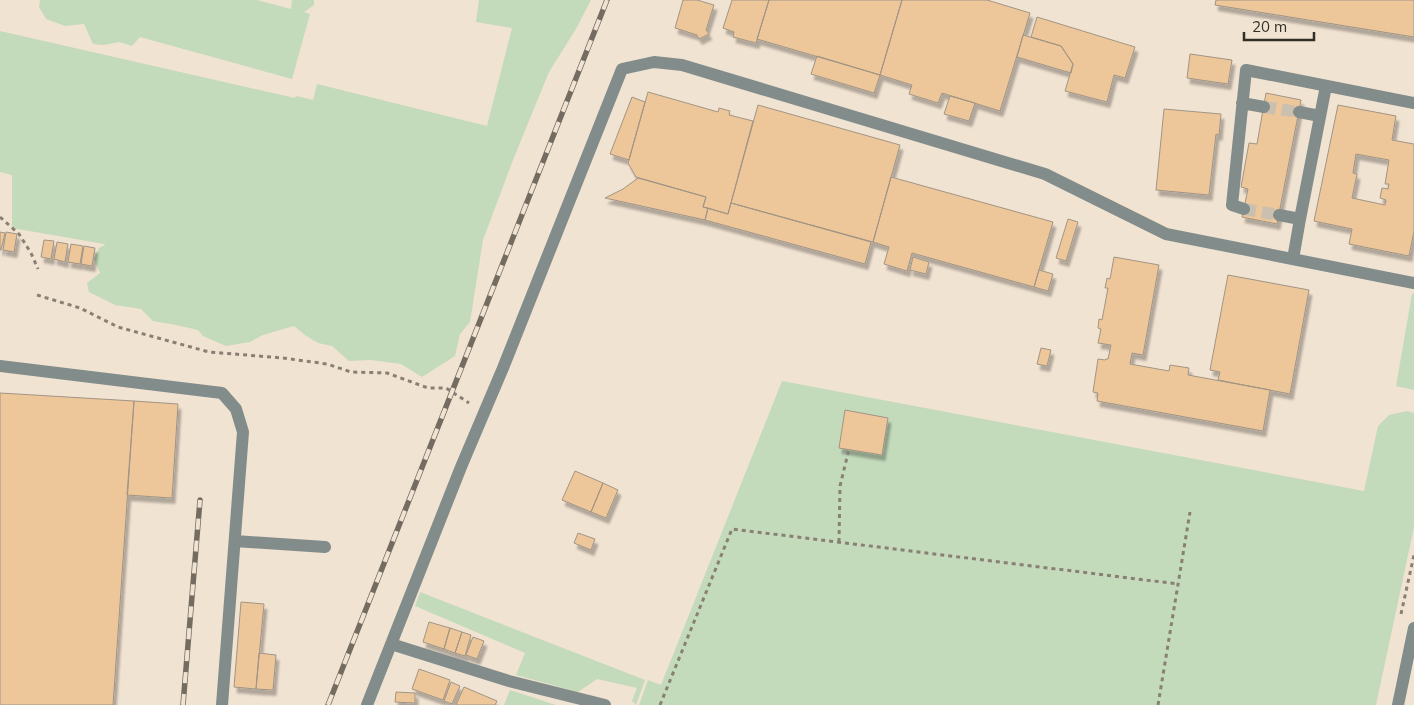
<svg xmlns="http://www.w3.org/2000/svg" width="1414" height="705" font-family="Mulish,sans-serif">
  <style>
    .green { fill: #c3dabb }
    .building { fill: #edc79a; stroke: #a19484; fill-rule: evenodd; filter: url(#shadow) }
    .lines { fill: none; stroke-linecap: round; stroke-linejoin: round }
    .minor-tunnel { stroke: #cbbfb0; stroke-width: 12; stroke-dasharray: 12 6; stroke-linecap: butt }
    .path { stroke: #898074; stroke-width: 3; stroke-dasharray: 4 4; stroke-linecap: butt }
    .minor { stroke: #828c8b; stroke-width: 12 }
    .rail-casing { stroke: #746c61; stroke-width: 5.5 }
    .rail { stroke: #f1e3d2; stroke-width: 4; stroke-dasharray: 11; stroke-linecap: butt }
  </style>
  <defs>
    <filter id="shadow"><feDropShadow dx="3" dy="5.5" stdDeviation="1" flood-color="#0004"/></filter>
  </defs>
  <rect width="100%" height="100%" fill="#f1e3d2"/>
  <path class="green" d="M40,0h217l34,9 1,-9h22v5l-10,7 6,2 -18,65 -152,-42 -8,9 -13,-4 -15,3 -11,-1 -9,-20 -19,2 -19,-7 -7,-12z
    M479,0h112l-15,29 -27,43 -36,88 -30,80 -13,82 -10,12 -5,22 -33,21 -21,-13 -30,-4 -22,1 -17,-15 -14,-3 -13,-8 -11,-9 -31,9 -13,7 -24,4 -23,-10 -5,-6 -22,-5 -23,-4 -12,-12 -26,-4 -26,-13 -2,-9 13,-10 -6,-14 5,-11 6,-3 -1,-1 -92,-16v-53l-12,-3v-141l295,67 1,-2 17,4 4,-16 170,42 25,-98 -36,-6z
    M1414,293v97l-18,-4 16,-92z
    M782,381l582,110 14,-65 11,-11 18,-4 7,2v114l-38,178h-737l9,-25 13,5z
    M420,592l225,88 -9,25 -4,-4 5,-13 -40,-9 -19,13 -62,-17 9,-22 -110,-47z
    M510,690l46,15h-52z"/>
  <path class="building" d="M683,0h14l17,5 -8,25 3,4 -10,5 -2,-4 -22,-7z
    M732,0h37l-13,43 -23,-6 1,-5 -11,-4z
    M769,0h133l-22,75 -123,-36z
    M902,0h85l43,13 -30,98 -58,-18 -4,10 -29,-9 3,-9 -32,-10z
    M1216,0h198v37l-199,-32z
    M1037,17l98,30 -10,31 -11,-3 -7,27 -42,-11 8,-27 -12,-18 -30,-9z
    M1023,35l38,11 12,18 -2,9 -54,-16z
    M1190,54l42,6 -4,24 -41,-6z
    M817,56l63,19 -6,18 -63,-19z
    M648,92l70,20 1,-4 11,3 -1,4 24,6 -25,93 -25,-7 3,-10 -70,-20 -8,-14z
    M1266,93l35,7 -24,124 -35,-7 6,-28 -7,-2 8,-44 8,1z
    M950,96l25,7 -6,18 -25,-7z
    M632,97l13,5 -16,58 -19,-6z
    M758,105l142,40 -27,97 -142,-39z
    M1338,105l58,11 -4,24 22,4v87l-5,25 -60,-12 3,-15 -38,-8zM1356,154l33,6 -4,24h4l-1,5 -6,-1 -2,10 6,2 -1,5 -33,-7 5,-24 -4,-1z
    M1164,109l57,5 -2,21 -3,-1 -7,61 -53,-5z
    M891,177l162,45 -19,65 -122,-34 -5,18 -23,-7 5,-17 -16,-5z
    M638,178l68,19 -3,10 5,1 -3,12 -100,-22 18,-9z
    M731,203l140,39 -6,22 -160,-44 3,-12 20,6z
    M1068,219l10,3 -12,39 -10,-3z
    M0,232l5,1 -4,17h-1z
    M6,232l11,2 -3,18 -11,-2z
    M44,240l10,1 -3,18 -10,-2z
    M57,242l11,2 -3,18 -11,-3z
    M71,244l12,2 -3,18 -12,-2z
    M84,246l11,2 -3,18 -11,-2z
    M913,257l16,5 -3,12 -16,-4z
    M1114,257l45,8 -16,90 -11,-2 -2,11 39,7 1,-6 19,3 -1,7 82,15 -7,41 -166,-30 1,-8 -5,-1 5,-33 7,1 1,-1h2l3,-14 -13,-2 3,-14 -3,-1 1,-9 3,1 6,-32h-3l2,-10 3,1z
    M1039,270l14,4 -5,17 -14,-4z
    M1228,275l81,15 -19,104 -72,-14 2,-8 -10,-2z
    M1041,348l10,2 -4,16 -10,-2z
    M0,393l134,8 -21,304h-113z
    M134,401l44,3 -6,94 -45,-3z
    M845,410l43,8 -6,37 -43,-7z
    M575,471l28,12 -12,29 -29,-12z
    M603,483l15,7 -12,28 -15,-6z
    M578,533l17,6 -4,11 -17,-7z
    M241,602l23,2 -8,85 -22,-2z
    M429,622l21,6 -6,21 -21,-7z
    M450,628l12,4 -7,21 -11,-4z
    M462,632l9,3 -6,21 -10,-3z
    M473,637l11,4 -7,18 -11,-4z
    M259,653l17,2 -3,35 -17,-1z
    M419,669l31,11 -7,20 -31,-11z
    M451,682l9,4 -8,18 -8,-3z
    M464,687l33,14 -2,4h-39z
    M396,692l19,1v10l-20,-1z"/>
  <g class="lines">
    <path class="minor-tunnel" d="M1264,107l35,5
      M1244,209l35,6"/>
    <path class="path" d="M0,217l19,17 12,19 7,16
      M37,295l43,13 38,19 91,25 74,6 44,6 24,8 36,1 41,15h18l23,15
      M839,542l1,-56 9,-37
      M1401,614l13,-59
      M660,705l72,-176 446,55
      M1158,705l32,-193"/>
    <path class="minor" d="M1242,103l22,4
      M1299,112l21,4
      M1244,209l-12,-4 14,-135 168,33
      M1279,215l21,4 -7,40
      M1300,219l26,-133
      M0,366l222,27 14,16 7,23 -21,273
      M235,541l90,6
      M391,644l118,37 96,24
      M367,705l94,-238 42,-99 119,-299 32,-7 28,3 363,109 121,60 248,49
      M1398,705l16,-77"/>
    <defs>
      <path id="rail" d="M183,705l17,-205
        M328,705l279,-705"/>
    </defs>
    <use href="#rail" class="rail-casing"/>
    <use href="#rail" class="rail"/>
  </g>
  <path d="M1244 32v8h70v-8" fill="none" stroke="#332e27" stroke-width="2.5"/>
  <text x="1252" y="32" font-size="15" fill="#332e27" stroke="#f1e3d2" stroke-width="4" paint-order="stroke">20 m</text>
</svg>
